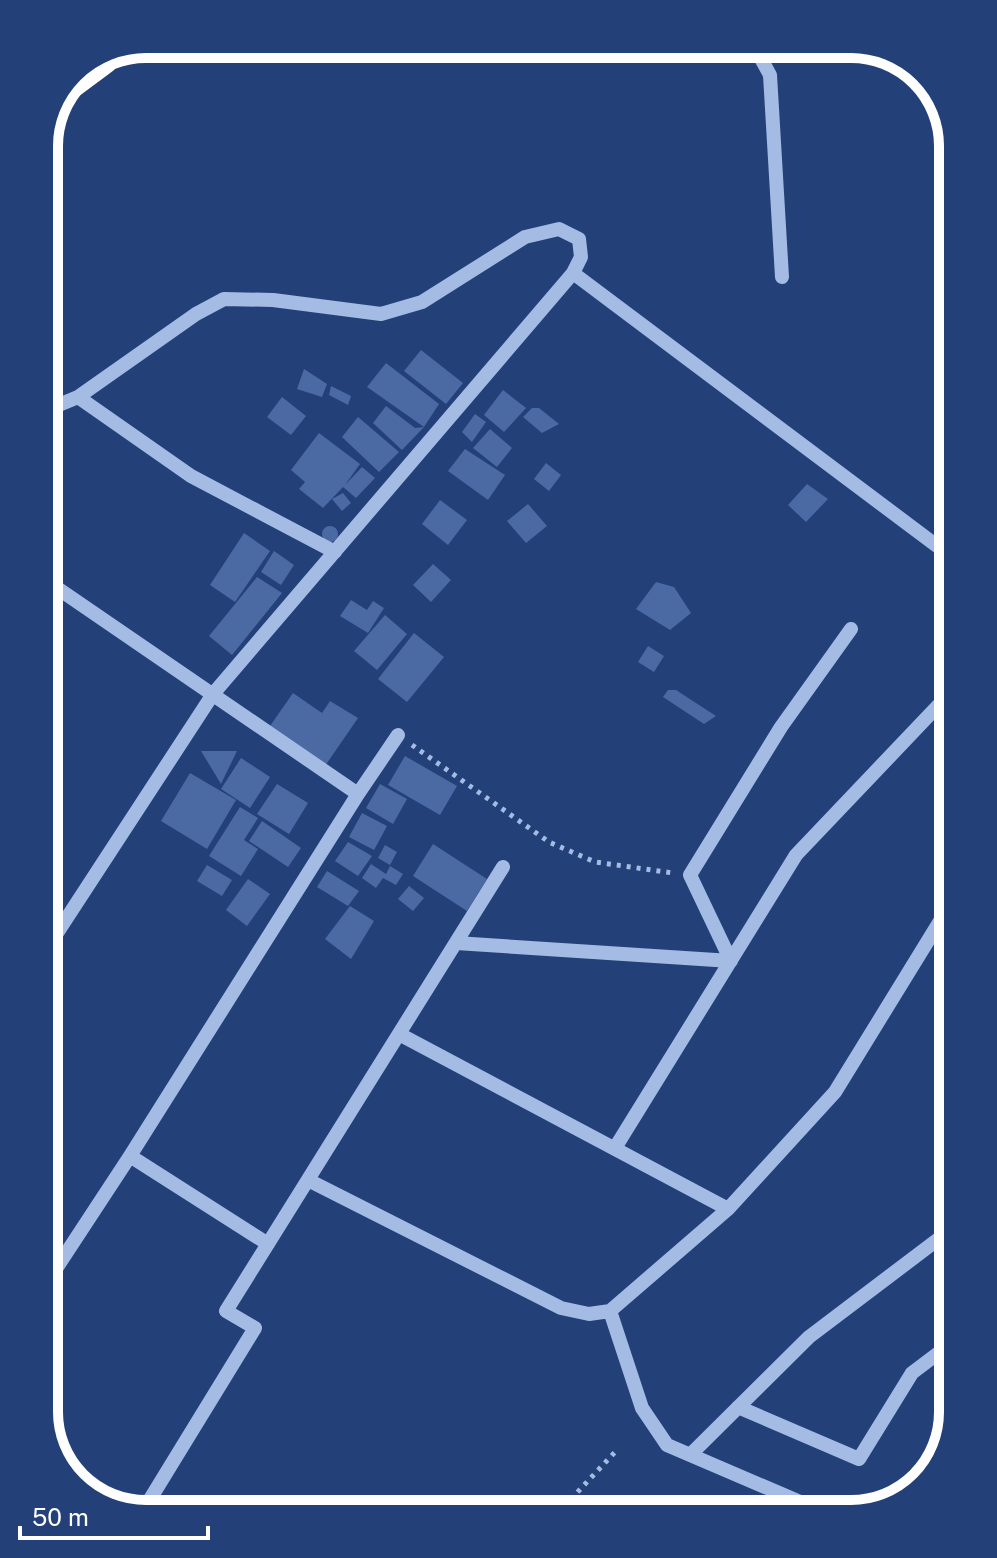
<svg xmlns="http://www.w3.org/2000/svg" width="997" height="1558" font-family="'Public Sans',sans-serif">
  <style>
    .building { fill: #4b69a3 }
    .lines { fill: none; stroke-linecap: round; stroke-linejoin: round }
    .path { stroke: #a4bbe4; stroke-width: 5; stroke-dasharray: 4 6; stroke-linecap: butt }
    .minor { stroke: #a4bbe4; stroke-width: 14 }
    .highway { stroke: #fff; stroke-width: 24 }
    .rim { fill: none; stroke: #fff; stroke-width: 10 }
  </style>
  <rect width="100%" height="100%" fill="#234079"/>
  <path class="building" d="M421,350l42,33 -17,21 -42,-33z
    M386,363l53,41 -15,23 -57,-40z
    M304,369l23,15 -5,13 -25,-8z
    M331,386l20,10 -3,9 -19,-10z
    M503,390l23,18 -22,24 -20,-17z
    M282,397l24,19 -15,19 -24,-18z
    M386,406l29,22 9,-1 -22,23 -29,-27z
    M532,408h7l20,16 -17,9 -19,-16z
    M475,414l11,8 -14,20 -10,-10z
    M358,417l41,35 -20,20 -37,-35z
    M490,429l22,19 -15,19 -24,-19z
    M319,433l41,31 -15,21 17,-18 13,11 -19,20 -13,-11 -20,21 -24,-19 6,-7 -14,-12z
    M465,449l40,26 -17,25 -40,-29z
    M546,463l15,12 -12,16 -15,-12z
    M807,484l21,15 -22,23 -18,-17z
    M343,493l8,10 -9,8 -10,-12z
    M440,500l27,20 -19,25 -26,-21z
    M528,504l19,22 -21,17 -19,-22z
    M322 534a8 8 0 1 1 16 0a8 8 0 1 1-16 0Z
    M244,533l26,18 -35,51 -25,-17z
    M274,551l20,14 -13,20 -20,-13z
    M433,564l18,16 -20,22 -18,-17z
    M257,577l25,16 -50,62 -23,-19z
    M656,582l18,5 17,26 -21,17 -34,-21z
    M351,600l16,10 6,-9 11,7 -16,25 -28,-17z
    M385,615l22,19 -30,36 -23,-19z
    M414,633l30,24 -37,45 -29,-23z
    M648,646l16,10 -10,16 -16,-10z
    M668,690h8l40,26 -12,8 -41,-27z
    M293,693l29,20 8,-12 28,17 -33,48 -55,-40z
    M201,751h36l-16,33z
    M405,756l52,30 -17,29 -52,-30z
    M241,758l29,19 -20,31 -29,-19z
    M190,773l46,27 -29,49 -46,-28z
    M277,784l31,19 -19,31 -32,-20z
    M380,784l27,15 -14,25 -27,-16z
    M240,807l18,11 -14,22 14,9 -17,27 -32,-20z
    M362,813l25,13 -13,24 -25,-13z
    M262,821l39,27 -13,19 -39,-26z
    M348,842l24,14 -14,20 -23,-15z
    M433,844l54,35 -20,32 -54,-35z
    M385,845l12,7 -7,13 -12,-7z
    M371,864l15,10 4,-8 13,8 -7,11 -13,-7 -7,10 -14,-10z
    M207,865l25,15 -10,16 -25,-15z
    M327,871l32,20 -11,15 -31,-19z
    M248,879l22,15 -23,32 -21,-16z
    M409,886l15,12 -11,13 -15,-12z
    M350,906l24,15 -23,38 -26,-20z"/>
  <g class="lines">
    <path class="path" d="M412,745l137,97 46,20 78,11
      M557,1514l59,-63"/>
    <path class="minor" d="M753,44l17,31 12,202
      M573,273l380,285
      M78,397l113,79 144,76
      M44,579l314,215
      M456,943l275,18 -41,-86 91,-148 70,-98
      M44,953l169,-259 360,-421 8,-16 -2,-18 -20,-10 -34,8 -103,65 -41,12 -108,-14 -49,-1 -28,15 -118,83 -34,14
      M399,1034l329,175
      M615,1148l181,-293 157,-165
      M130,1156l138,88
      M308,1180l253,128 28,6 21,-3 118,-102 107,-117 118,-192
      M44,1287l86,-131 228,-362 40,-59
      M610,1311l32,97 25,37 161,69
      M738,1407l121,52 53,-86 41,-31
      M690,1455l119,-118 144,-109
      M141,1514l114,-186 -29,-17 277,-444"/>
    <path class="highway" d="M67,90l39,-29"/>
  </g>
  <path d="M0 0H997V1558H0ZM146 58H851A88 88 0 0 1 939 146V1412A88 88 0 0 1 851 1500H146A88 88 0 0 1 58 1412V146A88 88 0 0 1 146 58Z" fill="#234079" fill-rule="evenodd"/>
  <path class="rim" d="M146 58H851A88 88 0 0 1 939 146V1412A88 88 0 0 1 851 1500H146A88 88 0 0 1 58 1412V146A88 88 0 0 1 146 58Z"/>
  <path d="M20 1526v12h188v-12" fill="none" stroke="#ffffff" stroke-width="4"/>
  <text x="32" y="1526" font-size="24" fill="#ffffff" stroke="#234079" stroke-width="6" paint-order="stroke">50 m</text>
</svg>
